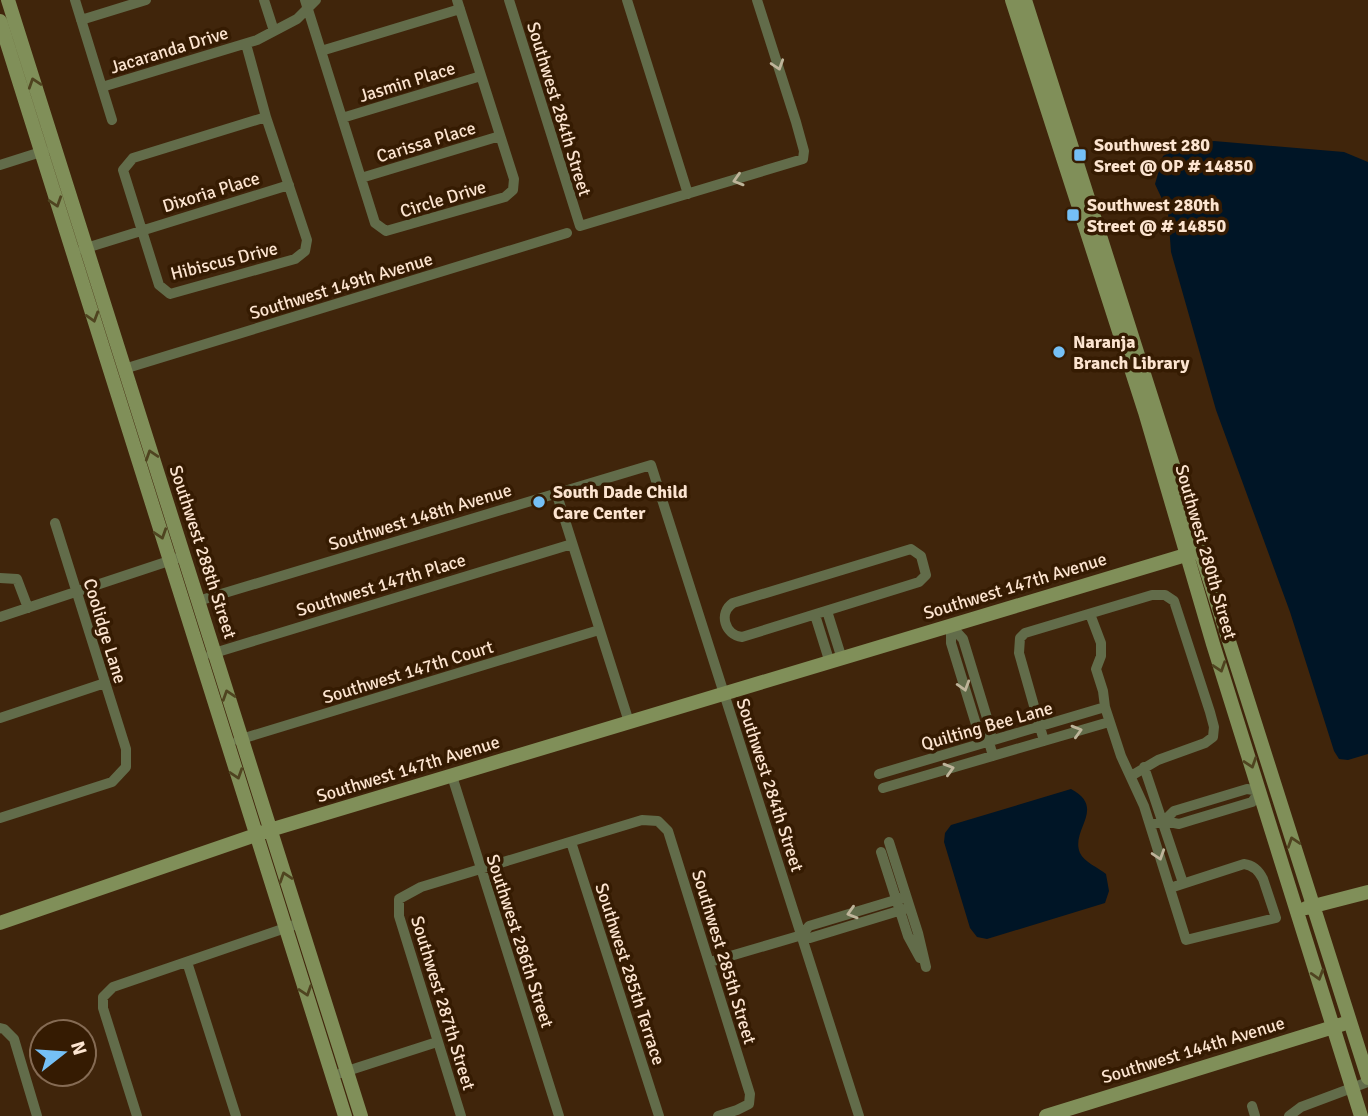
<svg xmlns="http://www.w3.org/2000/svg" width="1368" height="1116" font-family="Signika,sans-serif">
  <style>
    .water { fill: #001526 }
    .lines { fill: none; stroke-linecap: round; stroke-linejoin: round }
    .street { stroke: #626c4a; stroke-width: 10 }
    .secondary { stroke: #808f59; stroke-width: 14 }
    .oneway { stroke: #beb49a }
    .oneway2 { stroke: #4f4420 }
    .poi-dot { fill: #75c0f6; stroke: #351b02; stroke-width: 2.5 }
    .labels { text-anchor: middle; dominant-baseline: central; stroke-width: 7; stroke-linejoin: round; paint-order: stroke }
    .street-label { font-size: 18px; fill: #fce4d0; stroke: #351b02 }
    .poi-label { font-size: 18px; font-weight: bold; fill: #fce4d0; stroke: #351b02; text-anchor: start }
  </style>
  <rect width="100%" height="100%" fill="#40250b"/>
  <path class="water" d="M1214,141l130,11 24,10v592l-20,6 -9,-1 -5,-8 -44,-139 -74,-202 -45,-158 -3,-40 -13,-28 8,-28 15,-9z
    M1071,789c36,19 -1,41 9,64 4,9 19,15 26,21l3,17 -4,12 -118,36 -10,-2 -7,-9 -26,-86 1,-9 6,-8z"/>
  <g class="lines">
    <path class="street" d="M75,0l37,120
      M264,0l10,31
      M305,0l70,223 11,8 119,-34 8,-7 1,-11 -57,-179
      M509,0l71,226 223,-67 1,-8 -8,-29 -39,-122
      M627,0l61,194
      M81,20l65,-20
      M246,44l20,73 41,123 -2,11 -10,8 -125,35 -11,-9 -36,-115 10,-12 133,-41
      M321,51l139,-42
      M102,87l155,-47 40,-21 19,-19
      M342,118l139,-42
      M0,165l44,-14
      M361,178l139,-42
      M83,249l206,-64
      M124,369l443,-136
      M556,492l73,230
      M911,549l10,7 5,19 -7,7 -177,55c-17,-2 -24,-24 -9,-34z
      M0,578l17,1 11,29
      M198,601l453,-136 208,651
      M827,611l15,48
      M1090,614l11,29v13l-5,13 7,22 2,16 16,49 23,50 42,134 90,-22 -13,-39c-4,-8 -10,-14 -19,-15l-74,24
      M815,615l15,48
      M0,617l184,-61
      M951,626l12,13 28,92 -2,11 4,14
      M951,626v17l28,91 10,8
      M211,654l361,-110
      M0,718l105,-35
      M238,740l361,-110
      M1044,741l-25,-88 1,-15 5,-5 127,-38h13l9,6 36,111 4,15 -1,10 -8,6 -47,17 -27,16
      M1144,767l39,116
      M879,774l226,-67
      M452,776l107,340
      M883,788l226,-66
      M0,818l112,-36 14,-15v-18l-71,-226
      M1150,825l14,-4 15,3 13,-4 60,-18 8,-11 -13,-2 -73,22 -10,10
      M571,842l88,274
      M889,842l29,91 8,34
      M881,852l27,84 12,22
      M802,935l7,-9 93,-28
      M802,935l8,3 95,-29
      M187,962l49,154
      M710,962l92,-27
      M0,1028l4,1 10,10 23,77
      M341,1073l96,-31
      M1252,1106l3,10
      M137,1116l-34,-108v-11l10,-10 187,-64
      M461,1116l-62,-200v-17l22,-12 221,-67 16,1 10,10 82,263 -1,10 -12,6 -19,6
      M1289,1116l12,-9 67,-25"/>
    <path class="secondary" d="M8,0l353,1116
      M1012,0l133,412 68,232 148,472
      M1025,0l343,1078
      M0,21l345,1095
      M1306,908l62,-16
      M0,923l270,-93 929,-279
      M1046,1116l297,-92"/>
  </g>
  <defs><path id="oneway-chevron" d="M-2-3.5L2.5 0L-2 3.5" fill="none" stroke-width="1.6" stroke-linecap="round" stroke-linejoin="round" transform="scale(1.75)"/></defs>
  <g class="oneway">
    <use href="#oneway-chevron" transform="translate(778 65) rotate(72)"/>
    <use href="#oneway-chevron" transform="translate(738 180) rotate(163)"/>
    <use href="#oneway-chevron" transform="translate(964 686) rotate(73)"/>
    <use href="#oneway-chevron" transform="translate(1077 731) rotate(-16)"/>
    <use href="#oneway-chevron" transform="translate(949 769) rotate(-16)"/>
    <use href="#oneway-chevron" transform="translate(1159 855) rotate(72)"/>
    <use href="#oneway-chevron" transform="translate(852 913) rotate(163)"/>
  </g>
  <g class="oneway2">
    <use href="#oneway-chevron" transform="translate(34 83) rotate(-108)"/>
    <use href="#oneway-chevron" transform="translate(56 202) rotate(72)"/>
    <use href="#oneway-chevron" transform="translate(93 317) rotate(73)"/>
    <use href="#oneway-chevron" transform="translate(151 455) rotate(-108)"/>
    <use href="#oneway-chevron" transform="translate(161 534) rotate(72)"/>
    <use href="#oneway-chevron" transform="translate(1220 667) rotate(72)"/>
    <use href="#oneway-chevron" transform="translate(228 695) rotate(-108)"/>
    <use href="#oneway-chevron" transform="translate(1251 763) rotate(72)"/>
    <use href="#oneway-chevron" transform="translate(237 774) rotate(72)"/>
    <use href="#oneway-chevron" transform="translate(1293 842) rotate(-108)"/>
    <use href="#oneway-chevron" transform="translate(285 877) rotate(-108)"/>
    <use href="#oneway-chevron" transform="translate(1318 975) rotate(73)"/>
    <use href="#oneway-chevron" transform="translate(306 991) rotate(72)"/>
  </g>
  <g class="poi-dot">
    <rect x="1073" y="148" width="14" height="14" rx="3.5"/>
    <rect x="1066" y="208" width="14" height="14" rx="3.5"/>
    <circle cx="1059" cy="352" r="7"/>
    <circle cx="539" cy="502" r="7"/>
  </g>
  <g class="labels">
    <g class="street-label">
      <text transform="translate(169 50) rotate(-17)">Jacaranda Drive</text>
      <text transform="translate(407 82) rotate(-17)">Jasmin Place</text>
      <text transform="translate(559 109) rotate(73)">Southwest 284th Street</text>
      <text transform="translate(426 142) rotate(-17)">Carissa Place</text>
      <text transform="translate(211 192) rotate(-17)">Dixoria Place</text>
      <text transform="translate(443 199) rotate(-17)">Circle Drive</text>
      <text transform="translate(224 261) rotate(-14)">Hibiscus Drive</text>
      <text transform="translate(341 286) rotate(-17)">Southwest 149th Avenue</text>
      <text transform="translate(420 517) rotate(-17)">Southwest 148th Avenue</text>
      <text transform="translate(203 552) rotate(72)">Southwest 288th Street</text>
      <text transform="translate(1206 552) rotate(74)">Southwest 280th Street</text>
      <text transform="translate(381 585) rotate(-17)">Southwest 147th Place</text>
      <text transform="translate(1015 586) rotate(-17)">Southwest 147th Avenue</text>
      <text transform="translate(105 631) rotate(73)">Coolidge Lane</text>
      <text transform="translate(408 672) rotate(-17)">Southwest 147th Court</text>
      <text transform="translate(987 726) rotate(-16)">Quilting Bee Lane</text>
      <text transform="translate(408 769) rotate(-17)">Southwest 147th Avenue</text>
      <text transform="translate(770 785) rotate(72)">Southwest 284th Street</text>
      <text transform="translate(520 941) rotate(72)">Southwest 286th Street</text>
      <text transform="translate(724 957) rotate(73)">Southwest 285th Street</text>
      <text transform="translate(630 974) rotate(72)">Southwest 285th Terrace</text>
      <text transform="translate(443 1003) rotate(73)">Southwest 287th Street</text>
      <text transform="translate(1193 1050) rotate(-17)">Southwest 144th Avenue</text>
    </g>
    <g class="poi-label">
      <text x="1094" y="145">Southwest 280<tspan x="1094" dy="21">Sreet @ OP # 14850</tspan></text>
      <text x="1087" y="205">Southwest 280th<tspan x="1087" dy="21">Street @ # 14850</tspan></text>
      <text x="1073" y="342">Naranja<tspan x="1073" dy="21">Branch Library</tspan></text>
      <text x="553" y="492">South Dade Child<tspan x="553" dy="21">Care Center</tspan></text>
    </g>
  </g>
  <g transform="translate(63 1053) rotate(73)"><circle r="33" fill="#351b02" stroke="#856b54" stroke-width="2"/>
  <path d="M0-5L12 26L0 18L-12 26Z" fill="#75c0f6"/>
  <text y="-10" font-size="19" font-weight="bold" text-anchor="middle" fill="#fce4d0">N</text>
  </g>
</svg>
